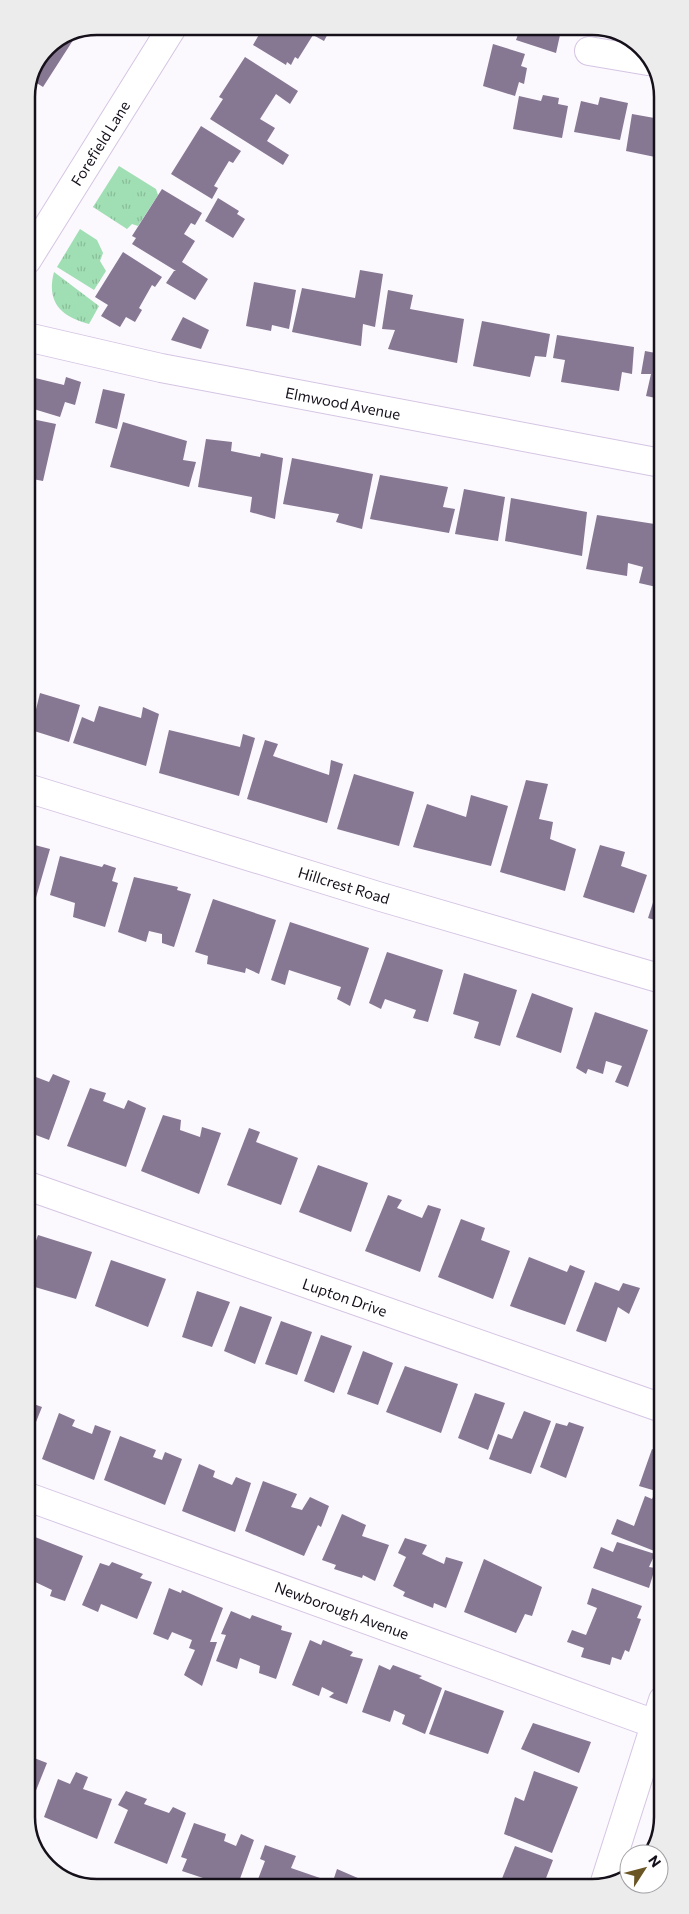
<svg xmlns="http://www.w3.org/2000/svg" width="689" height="1914" font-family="Commissioner,sans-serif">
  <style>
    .education { fill: #fee9ef }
    .grass { fill: url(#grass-tufts) }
    .building { fill: #867793 }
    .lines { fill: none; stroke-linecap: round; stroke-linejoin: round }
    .minor-casing { stroke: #d5c5e3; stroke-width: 30 }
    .minor { stroke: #fff; stroke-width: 28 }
    .labels { text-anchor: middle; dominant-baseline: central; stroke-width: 4; stroke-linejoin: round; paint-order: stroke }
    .street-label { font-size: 15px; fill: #16101b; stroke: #fff }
    .rim { fill: none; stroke: #16101b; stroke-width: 2.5 }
  </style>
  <defs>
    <pattern id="grass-tufts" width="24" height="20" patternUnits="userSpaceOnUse" patternTransform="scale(1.25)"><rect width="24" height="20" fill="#a0deb3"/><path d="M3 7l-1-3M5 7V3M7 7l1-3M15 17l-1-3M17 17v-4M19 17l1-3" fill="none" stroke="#89bd99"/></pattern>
  </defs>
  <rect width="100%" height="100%" fill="#fbf8fe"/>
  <path class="education" d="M663,1796v21l-13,37h-3z"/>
  <path class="grass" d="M119,166l37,23 2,6 -20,31 -6,-2 -5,5 -34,-22z
    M80,229l17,11 6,13 -3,8 6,10 -12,19 -37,-23z
    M54,272l45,34 -10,18c-28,-7 -43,-22 -35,-52z"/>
  <path class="building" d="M264,26h68l-8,15 -11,-6 -15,24 -3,-2 -4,8 -4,-3 -1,3 -33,-20z
    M521,26h41l-6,27 -40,-13z
    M77,34l-34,53 -11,-7 15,-33z
    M493,44l32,10 -4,12 6,2 -3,16 -5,-2 -4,14 -32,-10z
    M245,57l53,34 -8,13 -14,-10 -16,25 15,9 -8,13 22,14 -6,10 -73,-46 13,-20 -4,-2z
    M543,95l16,3 -1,6 10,2 -6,32 -49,-9 6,-33 22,5z
    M600,97l28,6 -8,37 -46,-8 7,-31 17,4z
    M632,114l28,5v39l-34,-7z
    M201,126l40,25 -8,12 -4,-2 -15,25 4,2 -6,11 -41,-25z
    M162,189l40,24 -7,12 -4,-2 -7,11 11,7 -13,21 26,17 -13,21 -29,-17 8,-12h2l-44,-27 4,-6 -4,-2z
    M218,198l21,13 -2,3 8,5 -12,19 -28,-17z
    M123,252l39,25 -7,10 -3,-2 -13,23 3,2 -7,12 -9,-5 -6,10 -19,-11 7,-11 -13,-8z
    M360,270l23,4 -8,53 -12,-3 -2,22 -69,-14 10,-44 53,10z
    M254,282l42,8 -7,39 -17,-4 -1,6 -25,-5z
    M388,290l25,5 -3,14 54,10 -7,44 -69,-14 7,-19 -13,-1z
    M183,317l26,13 -8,19 -30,-9z
    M482,321l68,13 -4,23 -11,-1 -5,21 -57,-11z
    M557,335l77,12 -2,27 -10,-2 -3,19 -58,-9 4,-22 -12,-2z
    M645,351l16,3v45l-15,-3 5,-22h-10z
    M27,376l37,9 2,-8 15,5 -6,23 -10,-3 -5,15 -33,-10z
    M103,389l22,5 -8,35 -22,-6z
    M27,418l29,6 -13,57 -16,-3z
    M123,422l64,19 -4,19 13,2 -7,25 -79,-20z
    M206,439l26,3 -1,9 29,6 1,-4 22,5 -8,61 -25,-7 2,-15 -54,-10z
    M292,458l81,16 -11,55 -26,-7 3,-8 -56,-10z
    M380,475l68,12 -5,20 12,2 -6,24 -79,-14z
    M464,489l41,8 -7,44 -43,-7z
    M511,498l76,14 -5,44 -77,-15z
    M597,515l64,10v63l-22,-5 4,-16 -15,-4 -1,13 -41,-7z
    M40,693l40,12 -11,37 -38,-12z
    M99,706l42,12 2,-11 16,7 -13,52 -73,-23 9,-26 12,5z
    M169,730l71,17 3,-13 12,4 -16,58 -80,-23z
    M265,740l13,4 -5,12 56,19 2,-15 12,4 -16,59 -80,-24z
    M354,774l60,18 -15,54 -62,-17z
    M526,780l22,4 -9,35 14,3 -3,17 26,10 -11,42 -65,-19z
    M471,795l37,11 -17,60 -78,-19 14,-43 39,13z
    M27,843l23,6 -15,52 -8,-1z
    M600,845l25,7 -4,14 26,9 -13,38 -51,-16z
    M60,856l42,11 2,-3 12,4 -4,13 6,2 -13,44 -32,-10 2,-14 -25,-8z
    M134,877l44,10 -1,3 14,4 -17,53 -12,-4v-9l-13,-3 -3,11 -28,-10z
    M661,878v44l-13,-4z
    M213,899l63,21 -17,54 -13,-6 -1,5 -38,-9 1,-8 -13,-4z
    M290,922l79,26 -19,58 -13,-7 4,-12 -52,-17 -4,15 -14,-5z
    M387,952l56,18 -15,52 -15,-4 3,-8 -31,-11 -4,10 -12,-6z
    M464,973l53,17 -17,56 -26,-8 5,-16 -26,-8z
    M532,993l41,15 -12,45 -45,-16z
    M595,1012l53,18 -20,57 -13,-5 7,-16 -16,-5 -3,13 -15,-5 -2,5 -10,-6z
    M28,1074l21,8 4,-8 17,7 -21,59 -21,-8z
    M90,1088l16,5 -3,8 21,8 4,-9 18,8 -20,59 -59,-21z
    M163,1115l18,5 -1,10 20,7 2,-10 19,6 -22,61 -58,-23z
    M249,1128l11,4 -4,10 42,16 -17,47 -54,-20z
    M318,1165l50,18 -17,49 -52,-20z
    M388,1195l14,5 -5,8 25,10 6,-13 13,4 -21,63 -55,-21z
    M461,1219l24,9 -4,12 29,11 -17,48 -55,-22z
    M38,1235l54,17 -16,47 -48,-14v-22z
    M529,1257l38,15 3,-7 15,6 -20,54 -55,-19z
    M111,1260l55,19 -18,48 -53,-21z
    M595,1282l24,9 4,-8 17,5 -11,26 -11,-7 -12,35 -30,-11z
    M197,1291l33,11 -18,45 -30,-10z
    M240,1306l32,11 -17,47 -31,-13z
    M281,1321l31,11 -15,43 -32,-11z
    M321,1335l31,11 -18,47 -30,-12z
    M363,1351l30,12 -15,42 -31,-11z
    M405,1366l53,18 -17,49 -55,-21z
    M475,1393l30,10 -17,47 -30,-12z
    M28,1402l14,5 -14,35z
    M524,1411l27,10 -20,53 -42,-15 9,-25 14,5z
    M59,1413l16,7 -3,6 20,8 3,-9 16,6 -17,49 -52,-21z
    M569,1422l15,5 -18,51 -26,-11 16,-44 11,3z
    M120,1436l36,14 -3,7 9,3 3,-8 17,7 -17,46 -61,-25z
    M652,1449l10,4v101l-51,-20 6,-15 17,7 11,-30 7,3 4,-8 -17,-5z
    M199,1464l16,7 -2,6 19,8 4,-8 15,6 -16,49 -53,-21z
    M263,1481l34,13 -6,13 11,3 8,-13 19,9 -8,21 -3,-2 -14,31 -59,-25z
    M342,1514l24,11 -4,11 27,9 -14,36 -12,-6 -1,3 -28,-9 2,-4 -14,-5z
    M30,1535l53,21 -18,45 -15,-5 2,-6 -21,-10 -3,6z
    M405,1538l22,7 -5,9 22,10 2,-7 17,5 -17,46 -12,-5 -1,5 -30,-12 2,-4 -12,-6 13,-29 -8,-4z
    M617,1542l38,12 -6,13 6,1 -6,20 -56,-20 8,-21 12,5z
    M484,1559l58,28 -10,29 -7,-2 -9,19 -52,-21z
    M112,1562l31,12 -3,4 12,4 -15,37 -36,-15 -3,8 -16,-7 18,-42 9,3z
    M169,1588l12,5 1,-3 41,18 -13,34h7l-15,44 -18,-11 11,-25 -6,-2 3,-8 -20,-8 -4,8 -15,-6z
    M592,1588l50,18 -5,12 4,1 -12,33 -4,-2 -4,10 -9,-3 -2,8 -29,-8 3,-9 -17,-6 5,-12 14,5 11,-27 -10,-4z
    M231,1611l19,8 2,-4 30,11 -1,4 11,3 -16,46 -17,-6 1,-7 -20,-8 -3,11 -21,-8 10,-26 -5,-1z
    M310,1640l11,5 2,-5 30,12 -3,4 13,3 -16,45 -18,-7 5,-4 -12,-6 -3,9 -27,-11z
    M379,1665l11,5 3,-5 29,11 -3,2 23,10 -17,46 -23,-10 3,-9 -11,-5 -4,12 -28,-10z
    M445,1690l59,21 -16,43 -59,-20z
    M533,1723l58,19 -12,31 -58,-24z
    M29,1756l18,7 -18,45z
    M534,1771l44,16 -26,66 -48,-19 11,-37 9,4z
    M76,1772l12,5 -5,12 29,10 -15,40 -53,-22 14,-38 12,5z
    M126,1791l21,8 -3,5 25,9 4,-6 13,6 -19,51 -53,-21 14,-33 -10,-5z
    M194,1823l32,11 -2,7 12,5 5,-12 13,6 -17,47h-7l-48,-16 5,-12 -6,-2z
    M265,1845l31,11 -5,12 29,10 -4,9h-61l10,-26 -5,-2z
    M515,1846l38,14 -10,26h-44z
    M337,1869l30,13 -2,4 -34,1z"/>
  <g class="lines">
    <defs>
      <path id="minor" d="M589,51l59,10
        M27,260l146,-234
        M27,337l134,31 500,95
        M27,788l354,109 281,82
        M28,1186l634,222
        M28,1497l627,227
        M604,1885l59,-185"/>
    </defs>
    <use href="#minor" class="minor-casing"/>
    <use href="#minor" class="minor"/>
  </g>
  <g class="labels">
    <g class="street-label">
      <text transform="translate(100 143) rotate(-58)">Forefield Lane</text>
      <text transform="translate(343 403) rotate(11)">Elmwood Avenue</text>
      <text transform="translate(344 885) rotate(17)">Hillcrest Road</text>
      <text transform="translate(345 1297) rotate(19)">Lupton Drive</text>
      <text transform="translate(342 1610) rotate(20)">Newborough Avenue</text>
    </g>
  </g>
  <path d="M0 0H689V1914H0ZM97 35H592A62 62 0 0 1 654 97V1817A62 62 0 0 1 592 1879H97A62 62 0 0 1 35 1817V97A62 62 0 0 1 97 35Z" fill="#ececed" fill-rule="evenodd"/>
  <path class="rim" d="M97 35H592A62 62 0 0 1 654 97V1817A62 62 0 0 1 592 1879H97A62 62 0 0 1 35 1817V97A62 62 0 0 1 97 35Z"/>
  <g transform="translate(644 1869) rotate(54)"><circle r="24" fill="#ffffff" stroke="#a29fa4"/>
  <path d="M0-4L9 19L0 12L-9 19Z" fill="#695624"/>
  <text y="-8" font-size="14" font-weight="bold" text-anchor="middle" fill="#16101b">N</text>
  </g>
</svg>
